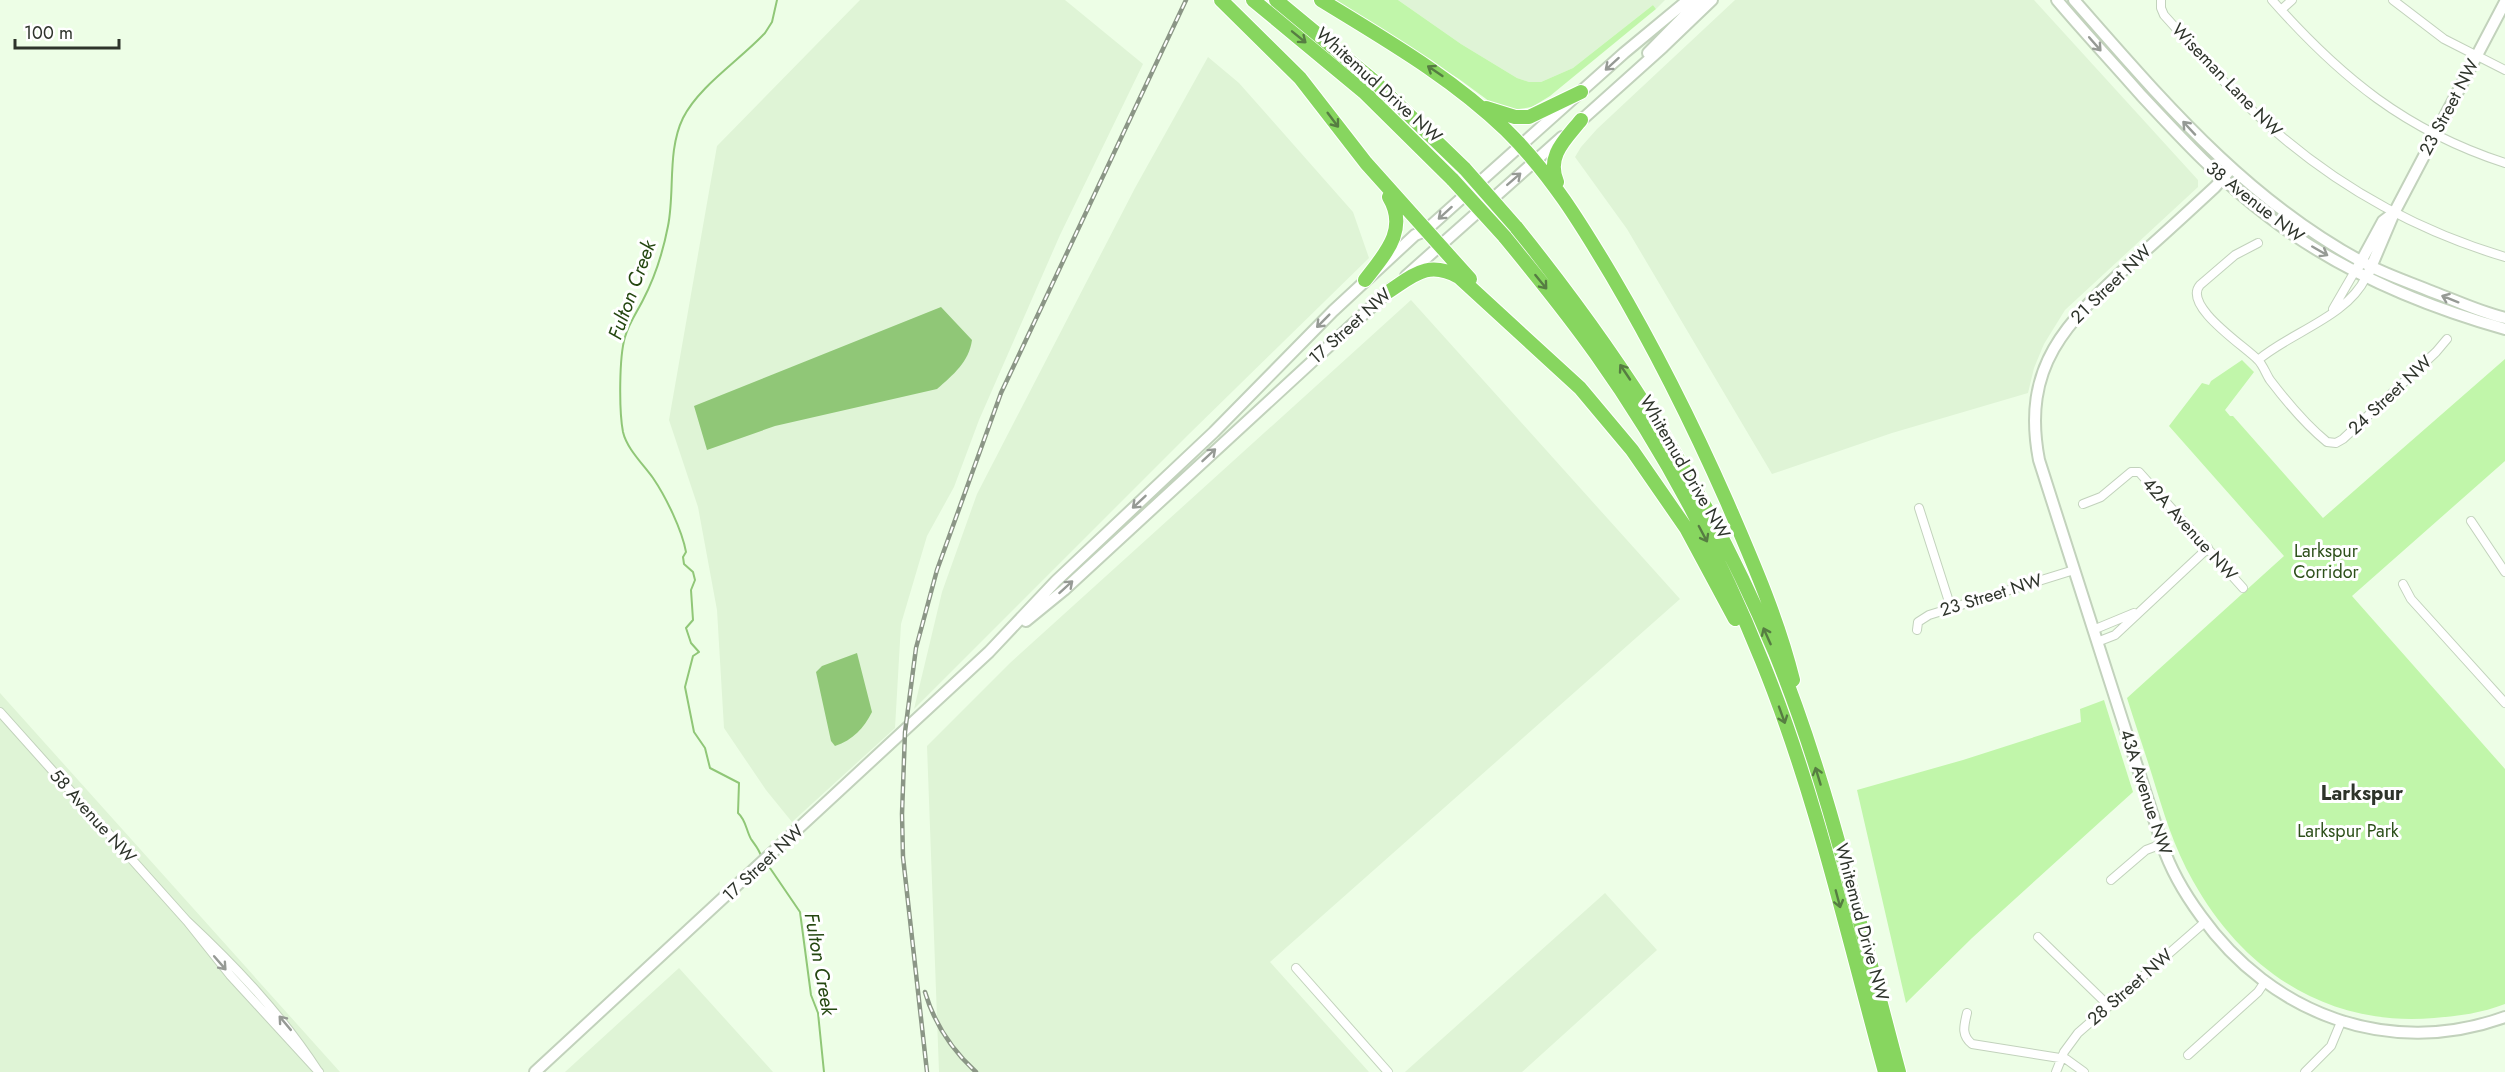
<svg xmlns="http://www.w3.org/2000/svg" width="2505" height="1072" font-family="Jost,sans-serif">
  <style>
    .built { fill: #dff4d6 }
    .green { fill: #c1f6aa }
    .water { fill: #90c777 }
    .lines { fill: none; stroke-linecap: round; stroke-linejoin: round }
    .stream { stroke: #90c777; stroke-width: 2 }
    .street-casing { stroke: #c2d2bc; stroke-width: 10 }
    .secondary-casing { stroke: #c2d2bc; stroke-width: 14 }
    .highway-casing { stroke: #fff; stroke-width: 16 }
    .street { stroke: #fff; stroke-width: 8 }
    .secondary { stroke: #fff; stroke-width: 10 }
    .highway { stroke: #87d65f; stroke-width: 14 }
    .rail-casing { stroke: #8b9686; stroke-width: 4.5 }
    .rail { stroke: #fff; stroke-width: 2; stroke-dasharray: 7; stroke-linecap: butt }
    .highway-bridge-casing { stroke: #fff; stroke-width: 16; stroke-linecap: butt }
    .highway-bridge { stroke: #87d65f; stroke-width: 14 }
    .oneway { stroke: #567d42 }
    .oneway2 { stroke: #969a95 }
    .labels { text-anchor: middle; dominant-baseline: central; stroke-width: 6; stroke-linejoin: round; paint-order: stroke }
    .street-label { font-size: 18px; fill: #2e342b; stroke: #fff }
    .park-label { font-size: 18px; fill: #2d501a; stroke: #fff }
    .water-label { font-size: 20px; font-style: italic; fill: #244710; stroke: #fff }
    .neighbourhood-label { font-size: 20px; font-weight: bold; fill: #2e342b; stroke: #fff }
  </style>
  <rect width="100%" height="100%" fill="#edfee6"/>
  <path class="built" d="M860,0h205l78,64 -83,171 -81,185 -25,67 -27,49 -26,88 -6,104 -103,94 -26,-32 -42,-62 -7,-118 -19,-103 -29,-87 48,-274z
    M1398,0h267l-9,9 -3,-4 -80,63 -32,14h-12l-12,-4 -56,-34z
    M1735,0h299l164,180v7l-133,123 -21,34 -10,24 -6,25 -136,40 -120,41 -145,-245 -52,-72 6,-10 16,-18z
    M1208,57l31,26 114,129 16,46 -181,177 -274,274 28,-117 35,-98 158,-306z
    M1411,300l269,299 -410,363 99,110h-430l-12,-326 83,-83z
    M0,693l340,379h-340z
    M1605,893l52,57 -135,122h-117z
    M679,968l94,104h-208z"/>
  <path class="green" d="M1329,0h69l63,44 56,34 12,4h12l32,-14 80,-63 3,4 -106,87 -18,11 -13,2v5l-22,-7 -38,-28z
    M2505,359v102l-153,135 153,173v235c-23,9 -46,12 -71,14 -106,9 -190,-46 -241,-137 -19,-33 -30,-70 -41,-106 -8,-26 -17,-51 -25,-77l157,-142 -115,-130 33,-43 7,2 2,-4 31,-21 12,12 -29,38 5,6h3l90,102z
    M2104,700l29,92 -161,146 -66,65 -49,-213 106,-30 118,-38 -1,-13z"/>
  <path class="water" d="M941,307l31,33c-3,22 -19,35 -35,49l-162,37 -68,24 -13,-44z
    M857,653l15,59c-8,16 -19,28 -37,34l-4,-5 -15,-69 6,-6z"/>
  <g class="lines">
    <path class="stream" d="M761,856c-2,-7 -6,-11 -10,-17 -5,-9 -5,-19 -13,-26l1,-30 -29,-15 -5,-20 -11,-16 -9,-45 8,-31 6,-4 -8,-9 -5,-15 7,-8 -2,-30 4,-10 -2,-8 -9,-8 -1,-7 3,-5c-4,-22 -20,-55 -33,-74 -10,-14 -26,-29 -30,-46 -4,-21 -4,-75 2,-95 4,-14 12,-25 18,-37 12,-23 20,-48 25,-74 7,-34 -1,-75 15,-108 16,-32 57,-58 82,-85l7,-11 5,-22
      M770,868l30,44 11,83 7,18 6,59"/>
    <defs>
      <path id="street" d="M2161,0v8l3,7c30,33 58,67 90,97 72,68 157,117 251,145
        M2272,0c68,77 134,131 233,163
        M2393,0l51,39 61,31
        M2281,10l11,-10
        M2258,243l-23,12 -35,30c-18,21 46,62 58,75 5,5 8,14 12,20 16,21 36,45 57,62l9,1 7,-4 93,-87 11,-13
        M2333,309l22,-38
        M2258,360c33,-28 89,-43 108,-83
        M2083,504l18,-7 30,-25h8l104,116
        M1919,508l32,100
        M2471,521l34,51
        M2403,584l8,15 94,104
        M1917,630l1,-8 11,-7 145,-45
        M2093,630l41,-17
        M2097,642l18,-7 93,-87
        M0,712l187,209
        M2111,880l35,-30 16,-6
        M2038,937l71,69
        M1296,968l92,104
        M1967,1013c-3,13 -6,22 5,31l94,15 18,13
        M2188,1055l70,-63 6,-9
        M318,1071c-37,-57 -82,-104 -131,-150l43,54 89,97
        M2056,1072l8,-20 14,-19 127,-111
        M2305,1072l26,-26 10,-24"/>
      <path id="secondary" d="M2057,0c27,32 56,63 84,95 41,44 80,86 128,122 70,54 151,88 236,112
        M2074,0c89,101 173,202 296,266 20,10 41,17 63,26 24,9 47,20 72,26
        M1648,53l52,-53
        M1576,125l87,-78 49,-47
        M2231,169l-16,18c-28,26 -56,52 -85,77 -64,59 -109,102 -91,196l123,384c9,27 22,49 39,72 70,98 188,143 304,101
        M2358,267l25,-46 8,-6
        M2369,272l25,-59 111,-211
        M1406,276l156,-139
        M1026,621l38,-31 328,-302
        M535,1072l454,-420 67,-71 158,-149 119,-121 82,-76 10,-4 199,-178 64,-53"/>
      <path id="highway" d="M1221,0l79,78 66,85 104,116
        M1253,0l111,92 89,88
        M1276,0l99,82 90,87
        M1321,0c65,40 130,77 185,130 44,43 75,94 106,146 43,73 81,149 115,226 25,58 51,117 66,178
        M1486,108l29,9h14l52,-25
        M1557,182c-11,-26 8,-42 24,-62
        M1516,227c107,133 193,267 259,425 55,135 86,280 124,420
        M1504,236c32,39 63,77 92,118 67,94 123,200 166,307 54,133 85,273 123,411
        M1365,280c19,-25 44,-50 24,-83
        M1388,292c26,-17 40,-32 71,-15l121,111 52,62 54,78 49,91"/>
    </defs>
    <use href="#street" class="street-casing"/>
    <use href="#secondary" class="secondary-casing"/>
    <use href="#highway" class="highway-casing"/>
    <use href="#street" class="street"/>
    <use href="#secondary" class="secondary"/>
    <use href="#highway" class="highway"/>
    <defs>
      <path id="rail" d="M925,992c9,31 28,59 51,80
        M927,1072l-24,-215 -1,-43 3,-82 11,-84 21,-78 64,-177 185,-393"/>
    </defs>
    <use href="#rail" class="rail-casing"/>
    <use href="#rail" class="rail"/>
    <defs>
      <path id="highway-bridge" d="M1465,169l51,58
        M1453,180l51,56"/>
    </defs>
    <use href="#highway-bridge" class="highway-bridge-casing"/>
    <use href="#highway-bridge" class="highway-bridge"/>
  </g>
  <defs><path id="oneway-shaft" d="M-6 0H5M1.5-3L5.5 0L1.5 3" fill="none" stroke-width="1.6" stroke-linecap="round" stroke-linejoin="round" transform="scale(1.5)"/></defs>
  <g class="oneway">
    <use href="#oneway-shaft" transform="translate(1299 37) rotate(39)"/>
    <use href="#oneway-shaft" transform="translate(1435 71) rotate(-146)"/>
    <use href="#oneway-shaft" transform="translate(1333 120) rotate(53)"/>
    <use href="#oneway-shaft" transform="translate(1541 282) rotate(51)"/>
    <use href="#oneway-shaft" transform="translate(1625 372) rotate(-124)"/>
    <use href="#oneway-shaft" transform="translate(1703 534) rotate(62)"/>
    <use href="#oneway-shaft" transform="translate(1767 636) rotate(-114)"/>
    <use href="#oneway-shaft" transform="translate(1782 715) rotate(70)"/>
    <use href="#oneway-shaft" transform="translate(1818 776) rotate(-107)"/>
    <use href="#oneway-shaft" transform="translate(1838 899) rotate(75)"/>
  </g>
  <g class="oneway2">
    <use href="#oneway-shaft" transform="translate(2095 44) rotate(49)"/>
    <use href="#oneway-shaft" transform="translate(1612 64) rotate(138)"/>
    <use href="#oneway-shaft" transform="translate(2189 128) rotate(-133)"/>
    <use href="#oneway-shaft" transform="translate(1514 179) rotate(-41)"/>
    <use href="#oneway-shaft" transform="translate(1445 213) rotate(138)"/>
    <use href="#oneway-shaft" transform="translate(2320 251) rotate(30)"/>
    <use href="#oneway-shaft" transform="translate(2450 299) rotate(-158)"/>
    <use href="#oneway-shaft" transform="translate(1323 321) rotate(135)"/>
    <use href="#oneway-shaft" transform="translate(1209 455) rotate(-43)"/>
    <use href="#oneway-shaft" transform="translate(1139 502) rotate(137)"/>
    <use href="#oneway-shaft" transform="translate(1066 587) rotate(-42)"/>
    <use href="#oneway-shaft" transform="translate(220 963) rotate(49)"/>
    <use href="#oneway-shaft" transform="translate(285 1023) rotate(-130)"/>
  </g>
  <g class="labels">
    <g class="street-label">
      <text transform="translate(2227 80) rotate(46)">Wiseman Lane NW</text>
      <text transform="translate(1379 85) rotate(42)">Whitemud Drive NW</text>
      <text transform="translate(2449 107) rotate(-62)">23 Street NW</text>
      <text transform="translate(2255 202) rotate(38)">38 Avenue NW</text>
      <text transform="translate(2111 284) rotate(-44)">21 Street NW</text>
      <text transform="translate(1350 326) rotate(-42)">17 Street NW</text>
      <text transform="translate(2390 395) rotate(-43)">24 Street NW</text>
      <text transform="translate(1685 467) rotate(60)">Whitemud Drive NW</text>
      <text transform="translate(2190 529) rotate(48)">42A Avenue NW</text>
      <text transform="translate(1991 595) rotate(-17)">23 Street NW</text>
      <text transform="translate(2146 792) rotate(72)">43A Avenue NW</text>
      <text transform="translate(93 816) rotate(48)">58 Avenue NW</text>
      <text transform="translate(763 863) rotate(-43)">17 Street NW</text>
      <text transform="translate(1862 922) rotate(75)">Whitemud Drive NW</text>
      <text transform="translate(2130 987) rotate(-41)">28 Street NW</text>
    </g>
    <g class="park-label">
      <text x="2326" y="551">Larkspur<tspan x="2326" dy="21">Corridor</tspan></text>
      <text x="2348" y="831">Larkspur Park</text>
    </g>
    <g class="water-label">
      <text transform="translate(632 290) rotate(-70)">Fulton Creek</text>
      <text transform="translate(820 964) rotate(80)">Fulton Creek</text>
    </g>
    <g class="neighbourhood-label">
      <text x="2362" y="793">Larkspur</text>
    </g>
  </g>
  <path d="M15 39v9h104v-9" fill="none" stroke="#2e342b" stroke-width="3"/>
  <text x="24" y="39" font-size="18" fill="#2e342b" stroke="#ffffff" stroke-width="4.5" paint-order="stroke">100 m</text>
</svg>
